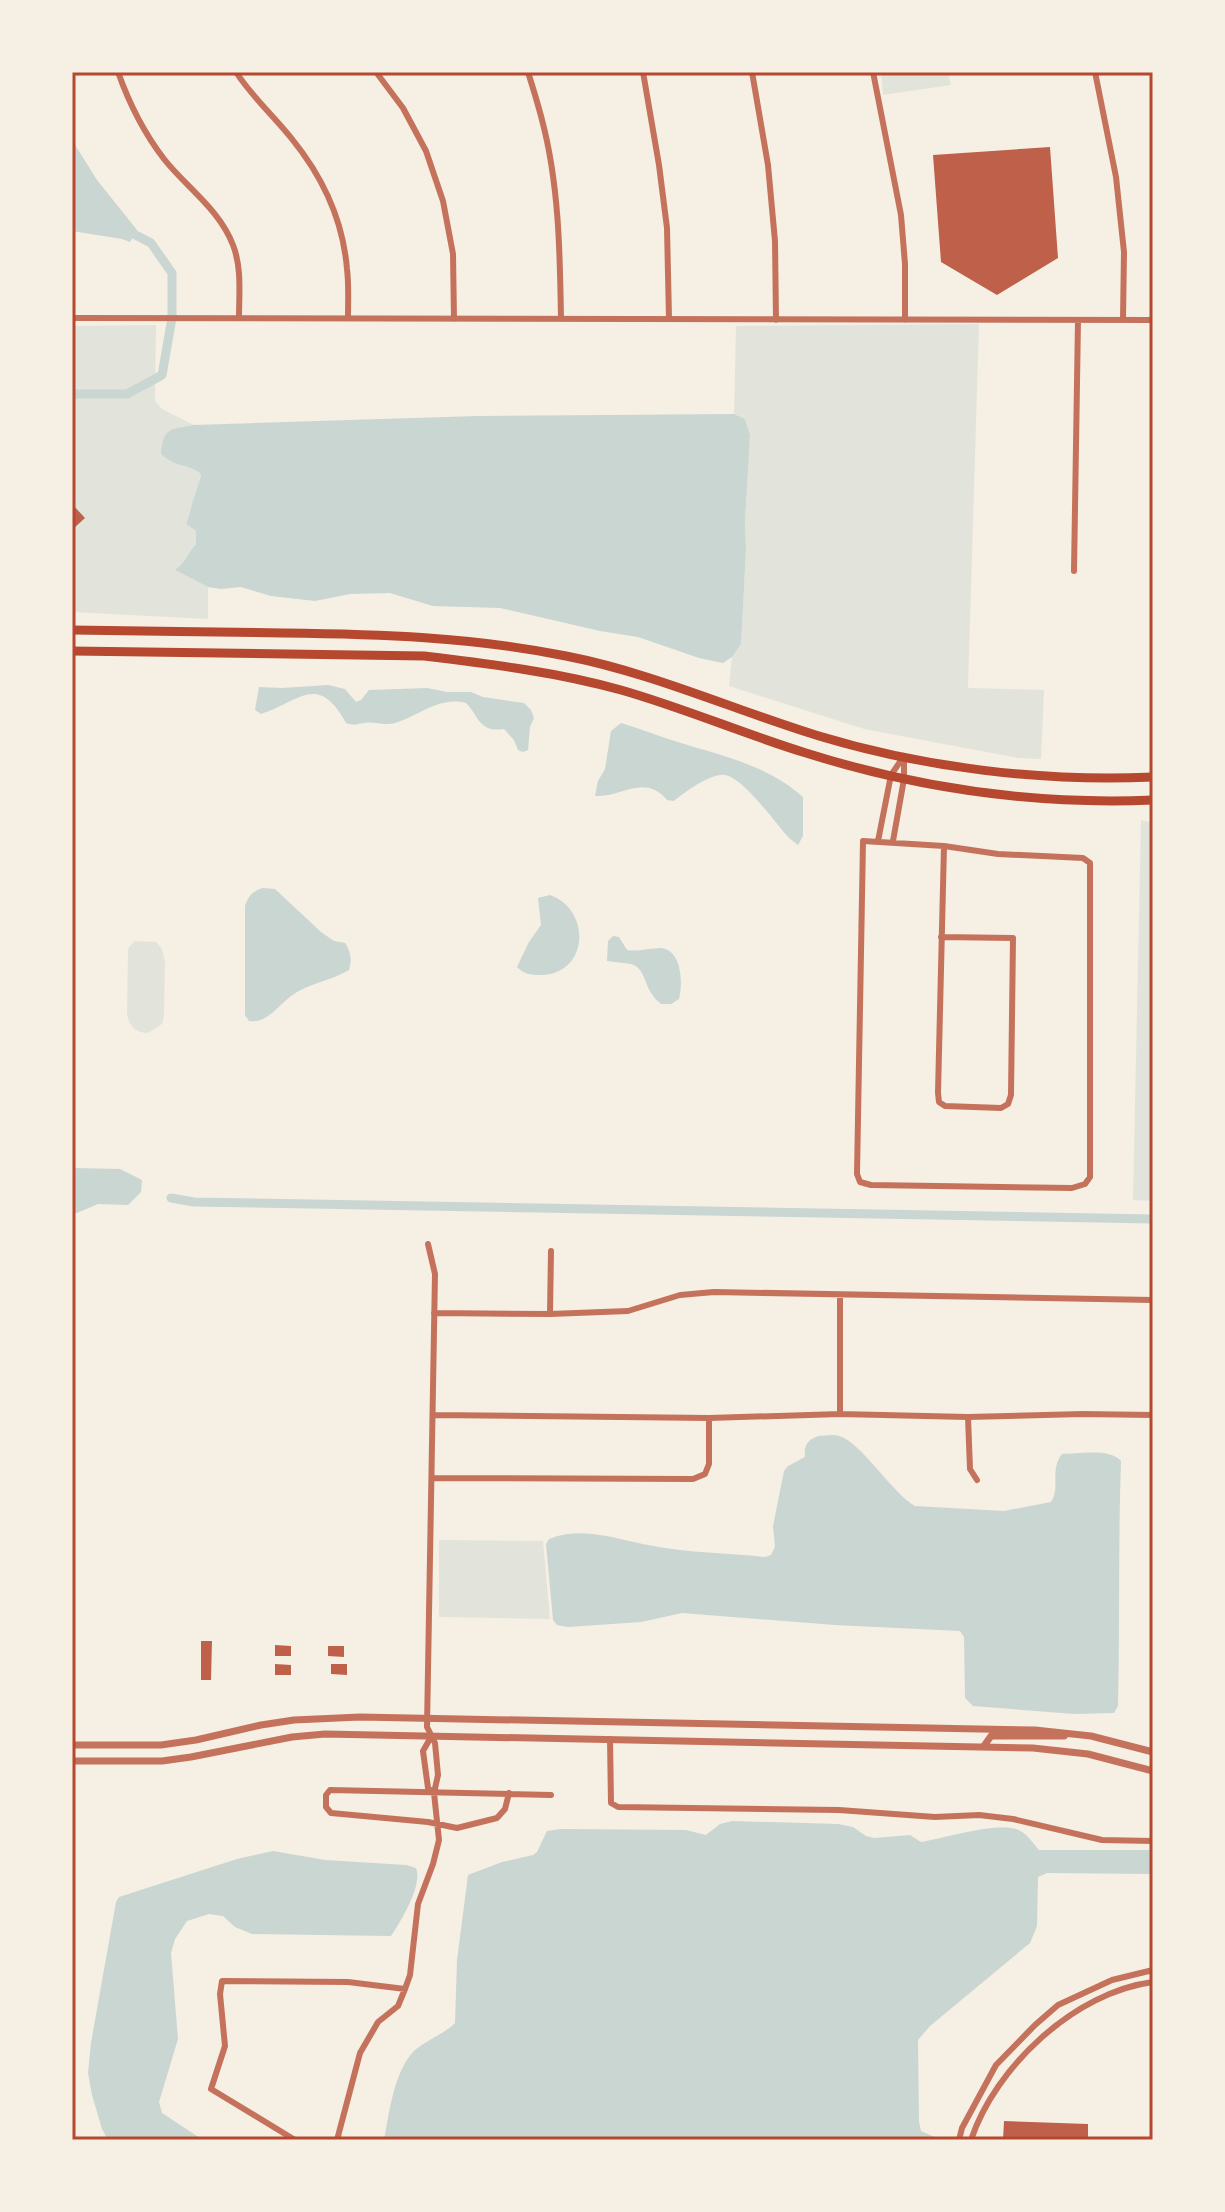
<svg xmlns="http://www.w3.org/2000/svg" width="1225" height="2212" font-family="Spectral,serif">
  <style>
    .green { fill: #e2e4dc }
    .water { fill: #c9d6d2 }
    .lines { fill: none; stroke-linecap: round; stroke-linejoin: round }
    .canal { stroke: #c9d6d2; stroke-width: 9 }
    .building { fill: #bf614a }
    .minor { stroke: #c5725c; stroke-width: 6 }
    .tertiary { stroke: #c5725c; stroke-width: 7 }
    .primary { stroke: #b5482f; stroke-width: 9 }
    .neatline { fill: none; stroke: #b5482f; stroke-width: 3 }
  </style>
  <rect width="100%" height="100%" fill="#f6efe4"/>
  <path class="green" d="M881,72h67l3,13 -68,10z
    M979,324l-11,364 76,2 -3,69 -23,-1 -154,-29 -135,-43 3,-29 9,-13 5,-94 -1,-28 5,-87 -5,-16 -11,-5 2,-88z
    M156,325l-1,76 7,8 32,16 -15,2 -18,27c14,14 26,9 40,19 -1,9 -4,14 -6,22 -4,10 -5,19 -9,29l10,7v14c-8,8 -11,17 -20,25l32,17v32l-136,-7v-286z
    M1141,820l12,3v378l-20,-1z
    M135,941l21,1 6,7 3,13 -1,54 -2,8 -14,9c-12,0 -19,-7 -21,-19l1,-63 1,-4z
    M439,1540l104,1 7,78 -111,-2z"/>
  <path class="water" d="M72,140l25,40 40,50 -7,12 -8,-3 -50,-8z
    M734,414l11,5 5,16 -5,87 1,28 -5,94 -9,13 -9,6 -24,-5 -61,-21 -38,-6 -100,-23 -67,-2 -43,-13 -40,1 -35,7 -44,-5 -30,-9 -20,2 -13,-2 -33,-17c11,-8 12,-16 21,-26v-13l-10,-7c4,-10 5,-19 9,-29 2,-8 5,-13 6,-21 -13,-11 -26,-6 -40,-20 2,-26 9,-25 33,-29l283,-9z
    M328,685l17,4 11,13 5,-2 8,-10 58,-2 20,4h24l12,5 41,6 7,7 3,8 -4,9 -2,23 -5,2 -5,-2 -4,-10 -10,-11c-25,4 -25,-13 -38,-26 -27,-7 -47,13 -71,20 -13,3 -21,-2 -31,0 -8,1 -10,3 -18,0 -28,-51 -46,-22 -85,-9l-6,-4 4,-23 23,1z
    M621,723c20,6 40,14 60,20 42,13 88,23 122,54v39l-5,9 -9,-7c-14,-15 -45,-60 -64,-63 -14,-2 -40,17 -51,26l-7,-1c-23,-27 -45,-2 -72,-4l3,-15 7,-12 6,-38z
    M263,888l12,1 46,43 13,9 11,2c6,9 7,17 4,27 -19,11 -40,13 -58,26 -13,10 -25,28 -42,25l-4,-6v-109c4,-11 8,-15 18,-18z
    M550,895c42,15 39,80 -10,80 -10,0 -16,-1 -23,-8l12,-25 12,-17 -3,-27z
    M613,936l6,1 8,13c12,2 22,-2 34,-2 21,2 22,35 18,51l-8,5h-10c-2,-2 -8,-7 -9,-10 -7,-9 -7,-23 -18,-29 -8,-3 -18,-2 -27,-4l1,-20z
    M72,1168l48,1 22,11 -1,12 -13,13 -30,-1 -26,11z
    M819,1436c6,0 14,-2 20,0 20,4 54,58 76,70l89,5 47,-9c10,-15 -2,-31 11,-48 17,0 47,-6 59,7 -3,82 -1,164 -3,245l-4,7 -40,1 -101,-8 -8,-8 -1,-61 -4,-6 -125,-6 -153,-12 -41,9 -73,5 -11,-2 -4,-5 -7,-76 3,-5c35,-14 69,1 104,7 36,7 75,7 112,11l6,-2 4,-8 -2,-21 11,-55 4,-5 17,-9c-1,-12 2,-17 14,-21z
    M732,1821l106,3 15,3 13,9 8,2 36,-3 11,7c26,-4 70,-19 95,-13 10,3 16,13 23,21h114v24l-106,-1 -9,4 -1,49 -7,17 -100,83 -12,14 1,82 2,9 20,9h-557c5,-26 10,-69 30,-89 12,-11 29,-16 41,-28l2,-63 11,-85 34,-13 31,-7 4,-3 10,-21 14,-2 125,1 20,5 14,-11z
    M273,1851l52,9 81,5 10,3c7,17 -15,53 -25,68l-139,-2 -17,-7 -12,-11 -14,-2 -22,7 -12,18 -4,14 7,86 -19,63 3,11 41,27h-95l-6,-11 -10,-34 -4,-22 3,-30 25,-141 3,-5 118,-38z"/>
  <g class="lines">
    <path class="canal" d="M72,394h55l35,-19 10,-57v-45l-21,-30 -25,-13
      M171,1198l23,4 959,17"/>
  </g>
  <path class="building" d="M1050,147l8,111 -61,37 -56,-33 -8,-107z
    M72,504l13,14 -13,12z
    M201,1641h11l-1,39h-10z
    M275,1645l16,1v10h-16z
    M328,1646h16v11l-16,-1z
    M275,1664l16,1v10h-16z
    M331,1664h16v11l-16,-1z
    M1004,2121l84,3v16h-85z"/>
  <g class="lines">
    <path class="minor" d="M118,72c11,31 26,61 46,87 23,29 55,50 69,86 9,23 6,49 6,73
      M236,72c16,25 38,44 56,67 30,37 51,81 55,130 2,16 1,33 1,49
      M376,72l27,36 23,43 17,50 10,53 1,65
      M528,72c5,16 10,32 14,48 17,64 18,133 19,199
      M643,72l16,93 8,63 2,91
      M752,72l16,93 7,76 1,79
      M873,72l28,143 4,49v56
      M1095,72l21,105 8,75 -1,68
      M72,318l1081,2
      M1074,571l4,-251
      M863,841l81,5 54,8 85,4 7,5v314l-5,7 -13,4 -201,-3 -11,-3 -3,-8z
      M878,841l13,-66 13,-19
      M893,841l11,-62v-21
      M941,937l72,1 -2,157 -3,9 -7,4 -56,-2 -6,-4 -1,-9 6,-247
      M434,1313l116,1 78,-3 52,-16 34,-3 439,8
      M550,1314l1,-63
      M840,1414v-119
      M433,1415l276,3 131,-4 128,3 114,-3 71,1
      M968,1417l2,52 7,11
      M432,1478l261,1 12,-5 4,-10v-46
      M431,1737l-8,14 5,37 6,5
      M610,1739l1,64 7,4 221,3 96,7 44,-2 34,4 89,21 51,1
      M509,1793l-4,16 -8,9 -40,10 -29,-6 -97,-9 -5,-6v-12l4,-5 221,5
      M295,2140l-84,-51 14,-43 -5,-52 2,-13 126,1 57,7
      M337,2140l23,-87 18,-31 20,-16 7,-17 5,-14 8,-71 15,-40 6,-24 -5,-47 4,-18 -3,-32 -8,-16 8,-453 -7,-30
      M959,2140l3,-12 34,-63 39,-40 23,-20 54,-25 41,-10
      M971,2140c24,-73 104,-148 182,-158"/>
    <path class="tertiary" d="M72,1745h89l35,-5 65,-15 33,-5 66,-3 675,13 56,6 62,16
      M984,1746l7,-10h73
      M72,1761h90l29,-4 101,-20 33,-3 708,14 55,6 65,17"/>
    <path class="primary" d="M72,630c70,1 141,2 211,3 95,1 189,4 283,23 87,17 168,54 253,80 106,32 223,46 334,41
      M72,651l352,5c66,8 133,16 197,34 63,18 123,44 185,63 111,35 230,52 347,47"/>
  </g>
  <rect width="1225" height="2212" fill="none" stroke="#f6efe4" stroke-width="148"/>
  <rect x="74" y="74" width="1077" height="2064" class="neatline"/>
</svg>
